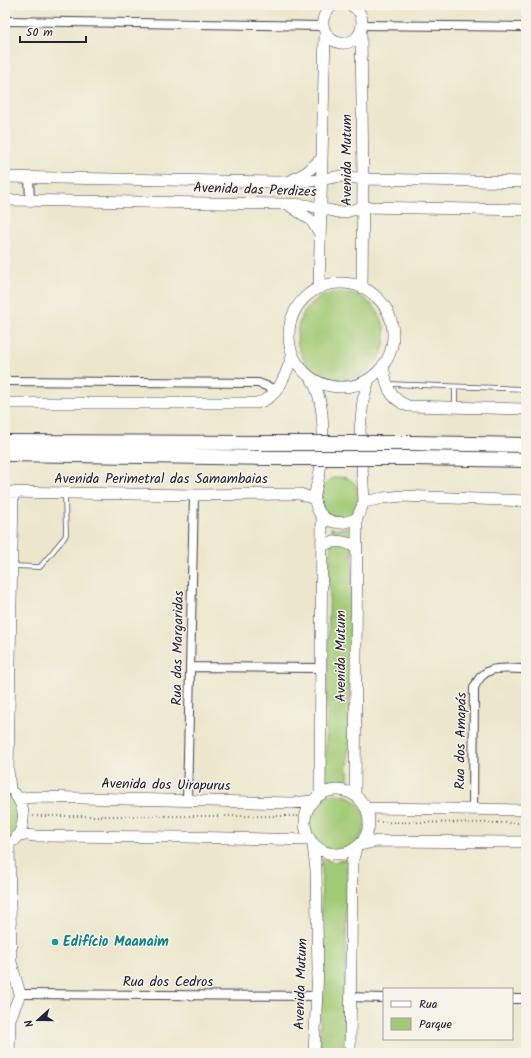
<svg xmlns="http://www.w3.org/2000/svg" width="531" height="1058" font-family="Kalam,sans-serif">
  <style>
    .green { fill: #a2ca75; stroke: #627658 }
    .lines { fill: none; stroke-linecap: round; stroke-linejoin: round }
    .lane-casing { stroke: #404051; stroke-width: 5.5 }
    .street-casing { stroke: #404051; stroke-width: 10 }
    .secondary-casing { stroke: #404051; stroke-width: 12 }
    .highway-casing { stroke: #404051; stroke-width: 16 }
    .path { stroke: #404051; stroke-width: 1.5; stroke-dasharray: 1 3; stroke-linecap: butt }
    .lane { stroke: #fff; stroke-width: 4 }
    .street { stroke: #fff; stroke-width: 8 }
    .secondary { stroke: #fff; stroke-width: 11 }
    .highway { stroke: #fff; stroke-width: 14 }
    .highway-bridge-casing { stroke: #404051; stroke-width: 16; stroke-linecap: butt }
    .highway-bridge { stroke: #fff; stroke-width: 14 }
    .culture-dot { fill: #0f9aa8; stroke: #f7f3e8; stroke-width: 1.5 }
    .labels { text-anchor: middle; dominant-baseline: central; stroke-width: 3; stroke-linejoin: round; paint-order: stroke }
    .street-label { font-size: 14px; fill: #22223b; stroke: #f7f3e8 }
    .culture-label { font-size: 14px; font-weight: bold; fill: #0d838f; stroke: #f7f3e8; text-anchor: start }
  </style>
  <rect width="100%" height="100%" fill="#f7f3e8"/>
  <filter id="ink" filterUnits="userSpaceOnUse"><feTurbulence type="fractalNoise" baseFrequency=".025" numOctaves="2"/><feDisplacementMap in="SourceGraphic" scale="8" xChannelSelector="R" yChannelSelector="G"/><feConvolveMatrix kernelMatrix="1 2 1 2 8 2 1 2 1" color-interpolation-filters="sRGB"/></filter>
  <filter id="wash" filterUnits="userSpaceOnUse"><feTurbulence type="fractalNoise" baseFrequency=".012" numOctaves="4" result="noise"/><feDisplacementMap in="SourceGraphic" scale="16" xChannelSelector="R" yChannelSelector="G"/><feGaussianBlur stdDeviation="0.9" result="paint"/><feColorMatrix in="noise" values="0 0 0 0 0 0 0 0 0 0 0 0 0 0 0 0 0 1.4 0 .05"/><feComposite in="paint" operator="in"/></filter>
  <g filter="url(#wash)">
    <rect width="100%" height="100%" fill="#ece7cc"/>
    <path class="green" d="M297 336a44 44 0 1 1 88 0a44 44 0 1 1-88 0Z
      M320 497a20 20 0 1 1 40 0a20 20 0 1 1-40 0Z
      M353,526l-5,257 -7,-2 -16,2 6,-255 7,1z
      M5,791l7,5 9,20 -9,21 -7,5z
      M309 822a28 28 0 1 1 56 0a28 28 0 1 1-56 0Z
      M322,858l12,4 13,-3 -2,194h-25z"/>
  </g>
  <g filter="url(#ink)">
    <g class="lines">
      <defs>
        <path id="lane" d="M388,384l138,5
          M455,387v20
          M12,566l28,1 24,-29 2,-3 -1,-40"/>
        <path id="street" d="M5,21l318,5
          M362,25l164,2
          M29,178l1,22
          M5,381l253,2 19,7
          M190,667l131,1
          M187,801l7,-306
          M473,808l1,-120c10,-25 29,-19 52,-19
          M20,994l296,2
          M350,997l34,1
          M512,999h14"/>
        <path id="secondary" d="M334,5c-26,16 -1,50 21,34 5,-4 7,-10 7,-17 0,-8 -5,-14 -12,-17
          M361,31l2,148 -1,109
          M5,177l272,5 34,-1 31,-5 21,3 163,3
          M292,180l15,-8 15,-14
          M5,200l281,4 20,1 36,8 21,-6 163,3
          M290,206l21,14 9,14
          M289 335a52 52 0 1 1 104 0a52 52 0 1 1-104 0Z
          M319,288l6,-256
          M383,365c3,19 5,33 25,41l118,3
          M311,378c15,25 13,64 9,92 -1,10 -6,20 -5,30 3,23 24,27 42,18l7,-16 -4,-72 3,-30 6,-21
          M5,403h251c23,-4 30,-30 37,-49
          M5,492l189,3 95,-1h11l15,5
          M364,502l19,-4 19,-2 124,5
          M322,545c11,-4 25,-6 34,4
          M10,789l-2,-19 5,-278
          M305 822a32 32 0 1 1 64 0a32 32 0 1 1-64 0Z
          M320,794l2,-278
          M355,795l2,-277
          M19,798l20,-1 253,6 20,-2
          M366,808l160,2
          M19,834l16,2 150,1 124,3
          M15,840c11,-14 11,-32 0,-46
          M313,845l3,25 2,100 -4,83
          M360,845l17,-4 149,1
          M9,1053l1,-34 10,-25 -9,-32 -2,-118
          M350,1053l2,-190 4,-15"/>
        <path id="highway" d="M5,442l268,1
          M412,443l114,2
          M5,454l267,4
          M413,458l113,2"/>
      </defs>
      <use href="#lane" class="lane-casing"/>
      <use href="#street" class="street-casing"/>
      <use href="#secondary" class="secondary-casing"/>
      <use href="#highway" class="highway-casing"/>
      <path class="path" d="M33,816h272
        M369,822l157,1"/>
      <use href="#lane" class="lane"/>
      <use href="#street" class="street"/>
      <use href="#secondary" class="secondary"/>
      <use href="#highway" class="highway"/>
      <defs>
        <path id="highway-bridge" d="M273,443h139
          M272,458h141"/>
      </defs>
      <use href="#highway-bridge" class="highway-bridge-casing"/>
      <use href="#highway-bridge" class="highway-bridge"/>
    </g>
  </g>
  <circle class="culture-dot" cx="55" cy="942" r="4"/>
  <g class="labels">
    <g class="street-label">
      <text transform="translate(347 160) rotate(-90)">Avenida Mutum</text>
      <text transform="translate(255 190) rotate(2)">Avenida das Perdizes</text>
      <text x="161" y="479">Avenida Perimetral das Samambaias</text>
      <text transform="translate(178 648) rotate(-89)">Rua das Margaridas</text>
      <text transform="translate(341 656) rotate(-90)">Avenida Mutum</text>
      <text transform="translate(461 741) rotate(-89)">Rua dos Amapás</text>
      <text transform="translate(166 785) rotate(1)">Avenida dos Uirapurus</text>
      <text x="168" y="982">Rua dos Cedros</text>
      <text transform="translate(301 984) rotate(-88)">Avenida Mutum</text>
    </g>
    <g class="culture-label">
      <text x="63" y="942">Edifício Maanaim</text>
    </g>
  </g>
  <rect width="531" height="1058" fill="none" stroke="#f7f3e8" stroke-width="20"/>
  <rect x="383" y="988" width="130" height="52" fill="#f7f3e8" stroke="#a29fa3"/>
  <rect x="391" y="1001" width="20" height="6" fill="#ffffff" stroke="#a29fa3"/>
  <text x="419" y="1008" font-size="12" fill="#22223b">Rua</text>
  <rect x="391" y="1018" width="20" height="12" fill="#a2ca75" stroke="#a29fa3"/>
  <text x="419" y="1028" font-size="12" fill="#22223b">Parque</text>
  <g transform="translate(38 1020) rotate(249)" stroke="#f7f3e8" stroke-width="3" paint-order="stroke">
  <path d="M0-3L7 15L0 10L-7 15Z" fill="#22223b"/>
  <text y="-6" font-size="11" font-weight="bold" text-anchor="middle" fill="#22223b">N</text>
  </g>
  <path d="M20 36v6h66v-6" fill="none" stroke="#22223b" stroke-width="2"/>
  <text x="26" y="36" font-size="12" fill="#22223b" stroke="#f7f3e8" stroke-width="3" paint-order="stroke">50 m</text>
</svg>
